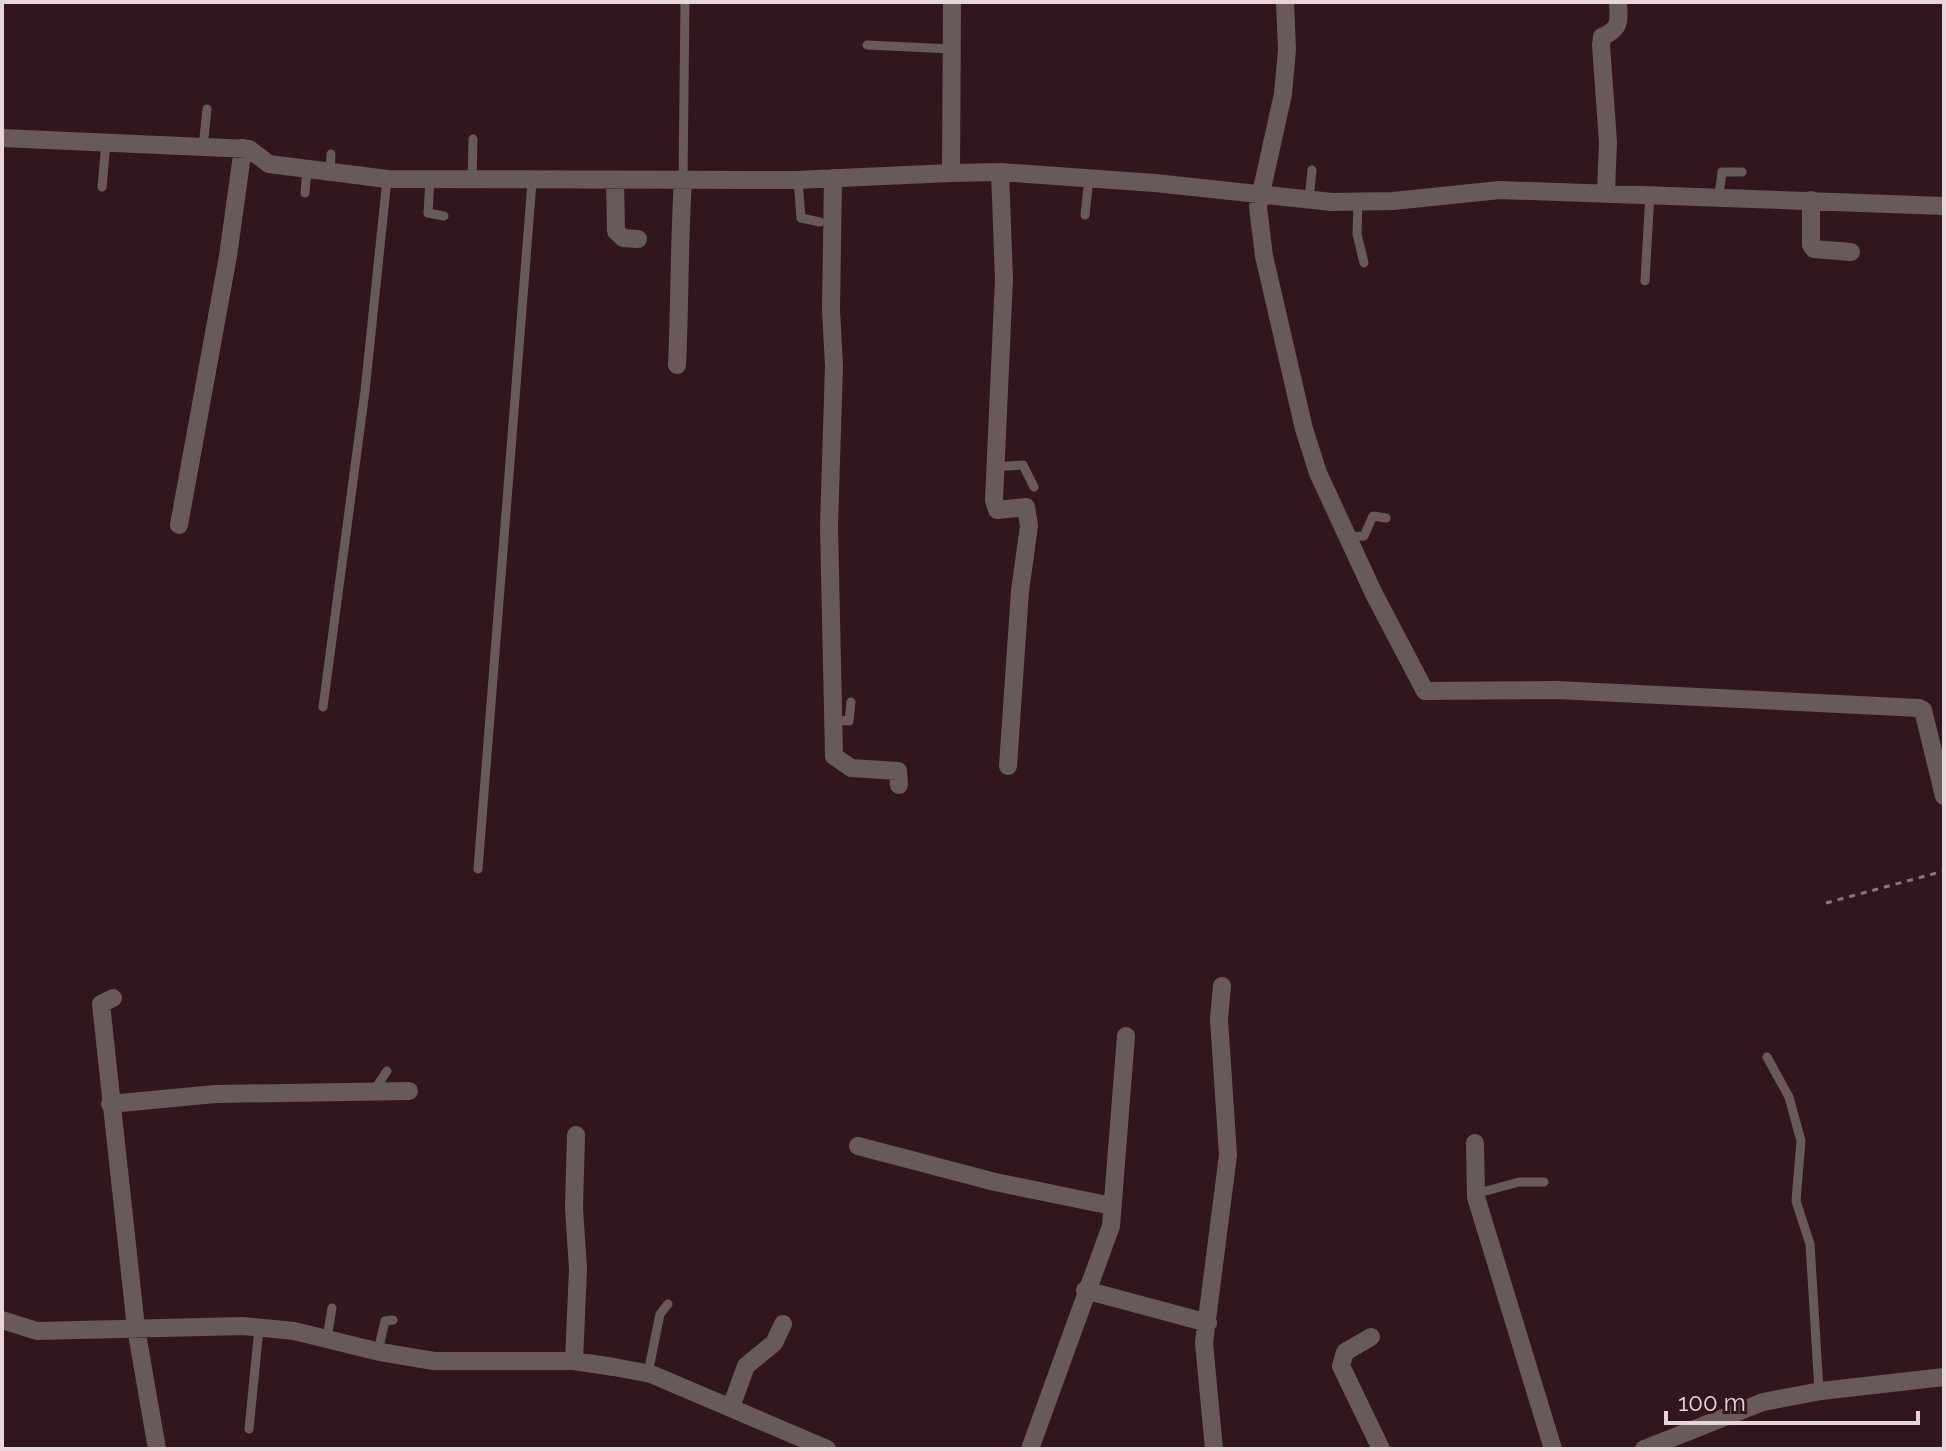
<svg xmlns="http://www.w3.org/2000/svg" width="1946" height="1451" font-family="Raleway,sans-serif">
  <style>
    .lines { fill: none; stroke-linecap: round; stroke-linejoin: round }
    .path { stroke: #8c757a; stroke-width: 3; stroke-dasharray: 6 6; stroke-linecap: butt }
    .lane { stroke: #685a58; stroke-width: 9 }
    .street { stroke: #685a58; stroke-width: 18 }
  </style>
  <rect width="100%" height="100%" fill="#31171d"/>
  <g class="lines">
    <path class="path" d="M1826,903l118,-32"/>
    <path class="lane" d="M867,45l85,4
      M203,147l4,-38
      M330,173l1,-19
      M430,180l-2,33 16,3
      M683,180l2,-178
      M798,180l3,38 19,4
      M472,181l1,-42
      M102,187l4,-45
      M305,193l2,-24
      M1719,196l3,-24h20
      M1309,199l3,-29
      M1358,201l-1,33 7,29
      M1085,215l4,-37
      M1645,281l5,-88
      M995,467l28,-2 11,22
      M1347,537l17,-1 9,-20 13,2
      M323,707l42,-316 22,-212
      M833,720l16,1 2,-19
      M478,869l54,-687
      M1767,1057l22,40 12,44 -5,60 14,43 9,147
      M375,1089l12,-18
      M1475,1194l44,-12h25
      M327,1338l5,-30
      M378,1351l7,-30 8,-1
      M648,1373l12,-59 8,-10
      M249,1429l10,-101"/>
    <path class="street" d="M952,2l-1,171 49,-1 155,11 177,19 61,-1 107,-11 444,16
      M1285,2l2,48 -4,44 -25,113 6,49 40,173 14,44 56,121 51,97 132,-1 362,18 4,2 21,86
      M2,138l247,11 20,15 118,15 408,1 156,-7
      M1000,172l4,107 -10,221 3,10 29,-3 3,19 -9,65 -12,175
      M833,178l-2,132 3,56 -5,160 5,230 17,12 47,3 1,14
      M615,181l1,50 7,7 15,1
      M1606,191l2,-49 -7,-97 1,-8c19,-9 17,-15 16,-35
      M1811,200v45l3,4 37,3
      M677,365c3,-62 2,-123 6,-185
      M179,525l49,-269 15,-108
      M113,998l-12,6 35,324 21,121
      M110,1104l105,-10 194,-3
      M1475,1143l1,54 77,252
      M858,1146l137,36 117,24
      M1085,1290l123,33
      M2,1320l35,11 206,-5 51,5 86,21 54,9h140l40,6 37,7 176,75
      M1371,1337l-26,15 -4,14 40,83
      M574,1361l4,-92 -4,-61 2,-73
      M731,1407l15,-41 28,-23 9,-19
      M1030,1449l81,-223 15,-190
      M1214,1449l-10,-106 24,-188 -9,-136 3,-33
      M1644,1449l119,-47 58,-11 123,-14"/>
  </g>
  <rect width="1946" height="1451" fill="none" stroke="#e8d5d9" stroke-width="8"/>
  <path d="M1666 1411v12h252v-12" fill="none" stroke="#e8d5d9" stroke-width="4"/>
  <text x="1678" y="1411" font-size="24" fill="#e8d5d9" stroke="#31171d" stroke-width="6" paint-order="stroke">100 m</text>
</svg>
